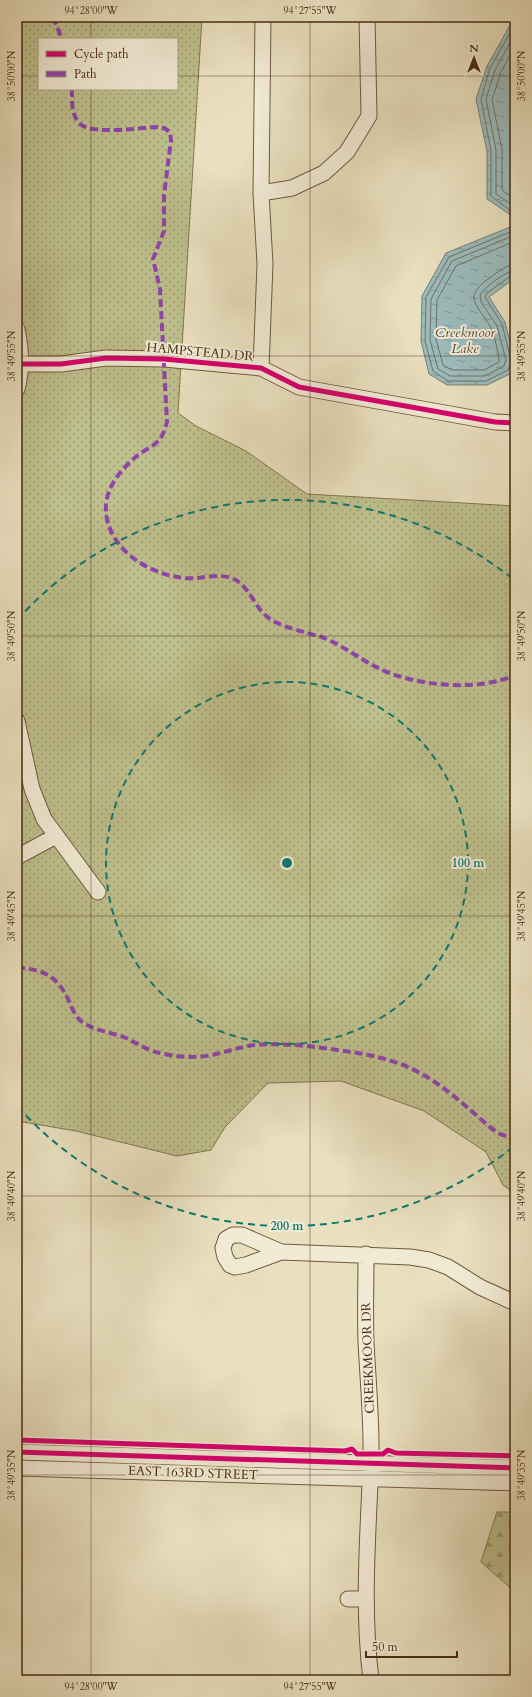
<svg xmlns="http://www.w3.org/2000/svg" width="532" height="1697" font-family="Cardo,serif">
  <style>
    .grass { fill: url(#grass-dots); stroke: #847550; fill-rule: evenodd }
    .forest { fill: url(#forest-firs); stroke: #847550 }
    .water { fill: url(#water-ripples); stroke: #7a8177 }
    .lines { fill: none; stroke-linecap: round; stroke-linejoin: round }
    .shore { stroke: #727266; stroke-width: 1 }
    .minor-casing { stroke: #71583d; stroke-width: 17 }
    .minor { stroke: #f1ebd5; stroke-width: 15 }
    .quiet { stroke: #8e44ad; stroke-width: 4; stroke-dasharray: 8 4; stroke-linecap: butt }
    .cycleway-casing { stroke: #f1ebd5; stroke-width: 8 }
    .cycleway { stroke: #d6006c; stroke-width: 5 }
    .ticks { fill: none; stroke: #492a12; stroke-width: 1; stroke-opacity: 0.45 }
    .ring { fill: none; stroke: #0f766e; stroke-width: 2; stroke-dasharray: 7 5 }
    .labels { text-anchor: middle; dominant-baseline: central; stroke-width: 4; stroke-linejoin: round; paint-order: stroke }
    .street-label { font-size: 13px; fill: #492a12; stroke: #f1ebd5 }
    .water-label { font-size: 14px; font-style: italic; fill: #5e4e3c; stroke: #f1ebd5 }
    .centre { fill: #0f766e; stroke: #f1ebd5; stroke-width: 2 }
    .ring-label { font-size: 12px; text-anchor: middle; font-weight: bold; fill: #0f766e; stroke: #f1ebd5; stroke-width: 4; stroke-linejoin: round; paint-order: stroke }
    .neatline { fill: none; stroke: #492a12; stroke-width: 1.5 }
    .ticks-label { font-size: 10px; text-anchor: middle; fill: #492a12 }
  </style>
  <defs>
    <pattern id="grass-dots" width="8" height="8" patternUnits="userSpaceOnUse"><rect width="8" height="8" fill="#bec08d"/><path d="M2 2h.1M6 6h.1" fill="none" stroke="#9c9c72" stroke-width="1.8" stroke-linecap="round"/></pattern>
    <pattern id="forest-firs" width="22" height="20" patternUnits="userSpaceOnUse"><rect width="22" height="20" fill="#bec08d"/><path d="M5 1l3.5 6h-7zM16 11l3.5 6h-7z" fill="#9c9c72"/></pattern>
    <pattern id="water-ripples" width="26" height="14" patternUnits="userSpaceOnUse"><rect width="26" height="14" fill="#9bbbbb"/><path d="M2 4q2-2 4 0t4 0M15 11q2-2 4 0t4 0" fill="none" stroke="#809897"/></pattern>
  </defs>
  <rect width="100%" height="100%" fill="#e9e0bf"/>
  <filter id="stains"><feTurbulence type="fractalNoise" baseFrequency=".005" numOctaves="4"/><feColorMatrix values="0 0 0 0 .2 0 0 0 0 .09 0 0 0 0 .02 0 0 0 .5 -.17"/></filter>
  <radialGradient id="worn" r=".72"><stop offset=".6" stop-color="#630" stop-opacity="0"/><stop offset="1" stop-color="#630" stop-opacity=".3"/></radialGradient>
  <path class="grass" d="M17,17h185l-24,396 18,13 50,25 61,43 208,12v688l-12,-9 -17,-33 -62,-41 -83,-30 -73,2 -43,44 -14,23 -34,6 -101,-25 -59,-10zM39,39h138v50h-138z"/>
  <path class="forest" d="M497,1512h18v80l-34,-30z"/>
  <path class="water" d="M513,17h2v201l-28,-19v-48l-11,-52 11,-33 27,-48z
    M515,225v53l-26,19 16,25 10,38 -3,13 -25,12h-40l-18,-11 -8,-33 1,-45 24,-43z"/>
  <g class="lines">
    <path class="shore" d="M515,24l-25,44 -9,31 10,52v45l24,18
      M515,34l-20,36 -9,29 10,51v44l19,13
      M515,46l-14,26 -9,28 10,49v41l13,10
      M515,230l-66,27 -23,40 -1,44 8,30 15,10h38l22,-11 2,-5 5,-2
      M515,235l-63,26 -21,38 -1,41 8,29 12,7h35l19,-10 2,-6 -9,-34 -16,-24 -1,-6c2,-8 27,-25 35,-26
      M515,241l-59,25 -19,34 -1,39 7,26 9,5h32l15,-8c0,-7 -5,-29 -9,-36 -14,-23 -28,-29 1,-49 7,-5 15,-12 24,-13
      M515,275l-4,1 -24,17 -2,4 17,27 8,32 5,2"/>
    <defs>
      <path id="minor" d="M261,193l31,-5 32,-15 23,-21 22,-36 -2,-99
        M17,329c4,19 5,41 0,60
        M20,364h41l45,-6 58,1 97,9 38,19 196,35 20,1
        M261,368l4,-104 -4,-71 2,-176
        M17,721l15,68 12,30 54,73
        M17,857l39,-21
        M281,1252l-39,-17h-9l-7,4 -3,9 2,9 5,8 5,2 11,-2 35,-13 129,5 19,3 19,7 32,20 35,16
        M366,1254c0,29 -1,59 0,88 2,40 6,80 5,121 -3,72 -9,145 0,217
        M17,1452l498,16
        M17,1468l498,15
        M348,1599h18"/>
    </defs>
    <use href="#minor" class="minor-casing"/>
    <use href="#minor" class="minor"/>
    <path class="quiet" d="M53,17l9,22
      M72,89c0,12 -1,26 8,35 13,11 59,4 76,3l8,1 6,4 1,8 -7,55v36l-11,28 7,30 7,133c-2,7 -4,14 -9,19 -5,6 -14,9 -20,14 -19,16 -37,37 -31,64 7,34 44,55 76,59 16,2 36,-6 51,1 16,8 21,30 36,40 16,10 37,13 54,19 20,8 37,22 56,31 36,17 98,23 135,6
      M17,967c28,4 39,7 52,34 3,7 6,15 12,20 12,10 31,11 45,17 10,5 19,11 30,14 17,5 42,7 60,2 13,-3 25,-7 38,-9 23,-2 46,0 69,3 37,5 72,9 104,29 23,14 43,33 64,51l9,6 15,5"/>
    <defs>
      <path id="cycleway" d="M20,364h41l45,-6 58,1 97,9 38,19 196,35 20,1
        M17,1440l328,11 7,-2 5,5h26l5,-4 8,3 119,3
        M17,1452l498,16"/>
    </defs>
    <use href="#cycleway" class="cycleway-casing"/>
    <use href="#cycleway" class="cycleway"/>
  </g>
  <path class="ticks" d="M91,17v22M310,17v1663M17,76h22M177,76h338M91,89v1591M17,356h498M17,636h498M17,916h498M17,1196h498M17,1475h498"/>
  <g class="ring">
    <circle cx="287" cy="863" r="181"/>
    <path d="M513 1147A363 363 0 0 1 17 1106M17 620A363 363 0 0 1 513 579"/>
  </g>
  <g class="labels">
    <g class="street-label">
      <text transform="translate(200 352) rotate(5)">HAMPSTEAD DR</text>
      <text transform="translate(368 1358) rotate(-92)">CREEKMOOR DR</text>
      <text transform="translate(193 1473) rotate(2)">EAST 163RD STREET</text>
    </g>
    <g class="water-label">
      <text x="465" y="332">Creekmoor<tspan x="465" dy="16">Lake</tspan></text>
    </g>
  </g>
  <circle cx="287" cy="863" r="6" class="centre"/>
  <g class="ring-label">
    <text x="468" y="867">100 m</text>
    <text x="287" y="1230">200 m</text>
  </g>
  <rect width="532" height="1697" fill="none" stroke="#e9e0bf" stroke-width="44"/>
  <rect x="38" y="38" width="140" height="52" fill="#f1ebd5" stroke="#ae9e87"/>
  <rect x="46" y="51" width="20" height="6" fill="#d6006c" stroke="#ae9e87"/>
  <text x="74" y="58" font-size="12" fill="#492a12">Cycle path</text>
  <rect x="46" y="71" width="20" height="6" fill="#8e44ad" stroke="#ae9e87"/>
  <text x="74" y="78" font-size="12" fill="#492a12">Path</text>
  <g transform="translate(474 58)" stroke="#f1ebd5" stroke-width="3" paint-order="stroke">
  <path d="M0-3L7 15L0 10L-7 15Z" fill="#492a12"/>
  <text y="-6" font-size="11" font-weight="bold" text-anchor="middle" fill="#492a12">N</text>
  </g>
  <path d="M366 1651v6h91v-6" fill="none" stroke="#492a12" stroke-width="2"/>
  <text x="372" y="1651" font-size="12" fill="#492a12" stroke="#f1ebd5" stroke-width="3" paint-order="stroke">50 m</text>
  <rect x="22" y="22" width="488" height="1653" class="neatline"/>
  <g class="ticks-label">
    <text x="91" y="14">94°28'00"W</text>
    <text x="310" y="14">94°27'55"W</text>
    <text transform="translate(11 76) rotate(-90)" y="4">38°50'00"N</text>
    <text transform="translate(521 76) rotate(-90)" y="4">38°50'00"N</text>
    <text transform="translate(11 356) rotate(-90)" y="4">38°49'55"N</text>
    <text transform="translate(521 356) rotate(-90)" y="4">38°49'55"N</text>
    <text transform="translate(11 636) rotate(-90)" y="4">38°49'50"N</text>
    <text transform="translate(521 636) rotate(-90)" y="4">38°49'50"N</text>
    <text transform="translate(11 916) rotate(-90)" y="4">38°49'45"N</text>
    <text transform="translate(521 916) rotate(-90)" y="4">38°49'45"N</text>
    <text transform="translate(11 1196) rotate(-90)" y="4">38°49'40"N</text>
    <text transform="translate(521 1196) rotate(-90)" y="4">38°49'40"N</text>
    <text transform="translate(11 1475) rotate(-90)" y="4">38°49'35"N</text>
    <text transform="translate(521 1475) rotate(-90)" y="4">38°49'35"N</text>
    <text x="91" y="1690">94°28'00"W</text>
    <text x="310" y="1690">94°27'55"W</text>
  </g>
  <rect width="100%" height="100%" filter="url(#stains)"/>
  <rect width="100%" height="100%" fill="url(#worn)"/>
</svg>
